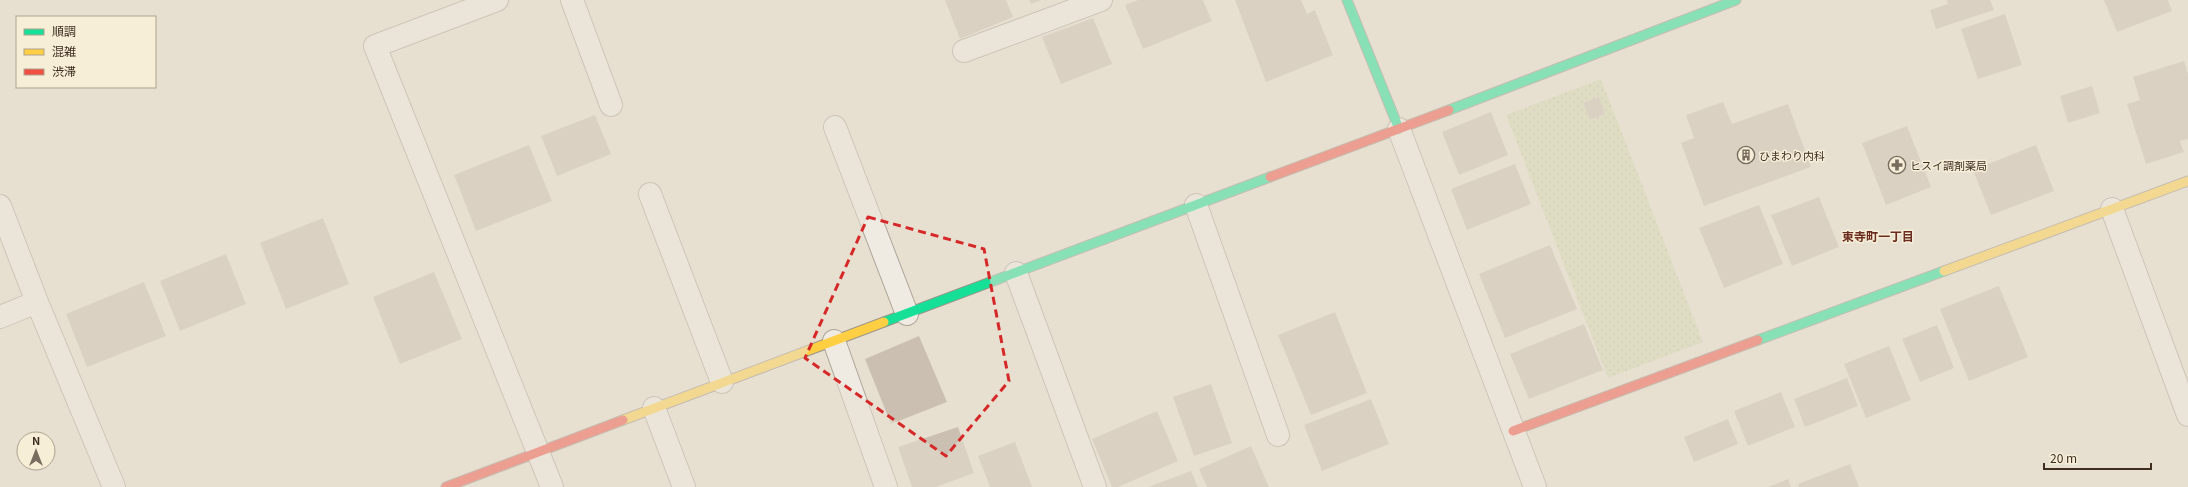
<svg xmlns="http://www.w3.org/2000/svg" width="2188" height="487" font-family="Georgia,'Noto Sans JP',serif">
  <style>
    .park { fill: url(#park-dots) }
    .building { fill: #cbbfb2 }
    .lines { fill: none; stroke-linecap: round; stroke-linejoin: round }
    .street-casing { stroke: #ada599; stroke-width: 24 }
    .fast-casing { stroke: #9c958a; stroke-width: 11 }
    .slow-casing { stroke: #9c958a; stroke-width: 11 }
    .jam-casing { stroke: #9c958a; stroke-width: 11 }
    .street { stroke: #efebe3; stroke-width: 22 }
    .fast { stroke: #16e098; stroke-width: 9 }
    .slow { stroke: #ffcf43; stroke-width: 9 }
    .jam { stroke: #f24e42; stroke-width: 9 }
    .marked { fill: none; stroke: #d62828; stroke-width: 3; stroke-dasharray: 8 5; stroke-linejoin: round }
    .labels { text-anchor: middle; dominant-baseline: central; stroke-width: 3; stroke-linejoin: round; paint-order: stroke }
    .poi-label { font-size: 11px; fill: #3d2e20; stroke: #f7eed8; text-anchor: start }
    .neighbourhood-label { font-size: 12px; font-weight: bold; fill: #6b2e1e; stroke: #f7eed8 }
  </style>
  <defs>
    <pattern id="park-dots" width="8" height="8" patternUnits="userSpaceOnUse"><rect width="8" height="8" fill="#d6d7b3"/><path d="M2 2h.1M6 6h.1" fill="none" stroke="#b9b99a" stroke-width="1.8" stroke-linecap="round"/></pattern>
  </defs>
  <rect width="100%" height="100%" fill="#e7e0d1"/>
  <path class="park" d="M1601,79l102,263 -95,36 -102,-263z"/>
  <path class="building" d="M945,0h61l7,17 -53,22z
    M1029,0h12l-10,4z
    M1138,0h65l9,21 -69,28 -18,-44z
    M1235,0h66l6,14 8,-4 18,45 -67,27z
    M1947,0h43l4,10 -58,19 -6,-19 18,-6z
    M2104,0h64l4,11 -55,21z
    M2005,14l17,51 -44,14 -17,-50z
    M1093,18l19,46 -51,20 -19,-47z
    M2184,61l4,13v65l-8,2 4,11 -38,12 -19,-60 13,-4 -7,-23z
    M2092,86l8,27 -32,10 -8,-27z
    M1599,97l6,17 -15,6 -7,-17z
    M1723,102l9,22 56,-20 23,63 -107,39 -23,-63 13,-5 -8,-23z
    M1491,112l17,43 -49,20 -17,-43z
    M595,115l16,39 -54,22 -16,-40z
    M1907,126l24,61 -45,18 -24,-62z
    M529,145l23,56 -76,30 -22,-56z
    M2036,145l18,46 -63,24 -18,-45z
    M1515,164l16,40 -64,26 -16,-41z
    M1819,197l20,50 -47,19 -21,-51z
    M1759,205l24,59 -59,24 -25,-60z
    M323,218l26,66 -63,25 -26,-66z
    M1550,245l27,64 -72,29 -26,-64z
    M226,254l20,50 -66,27 -20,-50z
    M434,272l28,67 -62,25 -27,-67z
    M144,282l22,54 -79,31 -21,-53z
    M1999,286l29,71 -59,24 -29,-72z
    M1335,312l32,81 -56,22 -33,-80z
    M1584,324l19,46 -74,29 -19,-45z
    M1937,325l17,43 -34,14 -18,-43z
    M919,336l28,66 -56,22 -26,-65z
    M1889,346l22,54 -45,18 -22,-54z
    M1847,378l11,28 -53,21 -11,-28z
    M1211,384l21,59 -38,13 -21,-59z
    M1781,392l14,35 -47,19 -14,-35z
    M1371,399l18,45 -67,27 -18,-46z
    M1157,411l21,50 -60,26h-6l-20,-48z
    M1728,419l10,25 -44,18 -10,-25z
    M958,427l16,46 -38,14h-24l-14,-40z
    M1015,442l17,45h-42l-12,-31z
    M1251,446l18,41h-62l-8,-18z
    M1850,464l9,23h-60l-1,-3z
    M1191,471l7,16h-50z
    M1788,479l3,8h-23z"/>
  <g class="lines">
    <defs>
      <path id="street" d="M497,0l-122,46 177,441
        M572,0l39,105
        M964,51l137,-51
        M835,127l72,187
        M1399,129l136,358
        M650,194l72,188
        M1196,205l82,230
        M0,206l37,96 77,185
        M2112,209l76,206
        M1016,273l79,214
        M0,317l37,-15
        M834,341l52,146
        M654,408l30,79"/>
      <path id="fast" d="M1347,0l52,129
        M1449,110l287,-110
        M884,322l386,-145
        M1758,340l186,-69"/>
      <path id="slow" d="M1944,271l244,-90
        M623,420l261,-98"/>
      <path id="jam" d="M1270,177l179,-67
        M1513,431l245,-91
        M446,487l177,-67"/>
    </defs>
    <use href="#street" class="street-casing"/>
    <use href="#fast" class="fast-casing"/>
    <use href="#slow" class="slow-casing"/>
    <use href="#jam" class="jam-casing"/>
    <use href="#street" class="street"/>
    <use href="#fast" class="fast"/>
    <use href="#slow" class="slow"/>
    <use href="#jam" class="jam"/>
  </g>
  <path d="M0 0H2188V487H0ZM868,217l116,32 25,132 -63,75 -141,-98z" fill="#e7e0d1" fill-opacity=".55" fill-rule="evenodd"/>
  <path class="marked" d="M868,217l116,32 25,132 -63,75 -141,-98z"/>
  <defs>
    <symbol id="building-ring" viewBox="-11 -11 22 22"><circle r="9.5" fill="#f7eed8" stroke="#786c5e" stroke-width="1.5"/><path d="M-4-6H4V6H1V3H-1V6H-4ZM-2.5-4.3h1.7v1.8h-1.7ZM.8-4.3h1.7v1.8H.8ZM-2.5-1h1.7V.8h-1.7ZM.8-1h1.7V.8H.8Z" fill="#786c5e"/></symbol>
    <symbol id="pharmacy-ring" viewBox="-11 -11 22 22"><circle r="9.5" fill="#f7eed8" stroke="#786c5e" stroke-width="1.5"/><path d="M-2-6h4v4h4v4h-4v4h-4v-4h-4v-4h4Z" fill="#786c5e"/></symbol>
  </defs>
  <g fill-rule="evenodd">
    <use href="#building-ring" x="1736" y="145" width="20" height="20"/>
    <use href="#pharmacy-ring" x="1887" y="155" width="20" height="20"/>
  </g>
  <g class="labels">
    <g class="poi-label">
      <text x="1759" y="155">ひまわり内科</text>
      <text x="1910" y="165">ヒスイ調剤薬局</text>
    </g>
    <g class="neighbourhood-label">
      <text x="1878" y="235">東寺町一丁目</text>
    </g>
  </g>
  <rect x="16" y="16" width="140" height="72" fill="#f7eed8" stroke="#ada18e"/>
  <rect x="24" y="29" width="20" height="6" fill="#16e098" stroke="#ada18e"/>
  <text x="52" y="36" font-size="12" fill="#3d2e20">順調</text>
  <rect x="24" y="49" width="20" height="6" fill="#ffcf43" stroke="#ada18e"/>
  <text x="52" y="56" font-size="12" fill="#3d2e20">混雑</text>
  <rect x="24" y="69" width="20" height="6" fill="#f24e42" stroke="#ada18e"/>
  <text x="52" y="76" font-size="12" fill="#3d2e20">渋滞</text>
  <g transform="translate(36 451)"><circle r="19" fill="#f7eed8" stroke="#ada18e"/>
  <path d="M0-3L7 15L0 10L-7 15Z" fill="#786c5e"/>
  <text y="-6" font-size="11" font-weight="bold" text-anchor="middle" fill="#3d2e20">N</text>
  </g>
  <path d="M2044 463v6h107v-6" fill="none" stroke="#3d2e20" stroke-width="2"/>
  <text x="2050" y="463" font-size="12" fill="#3d2e20" stroke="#f7eed8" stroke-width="3" paint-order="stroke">20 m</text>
</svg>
